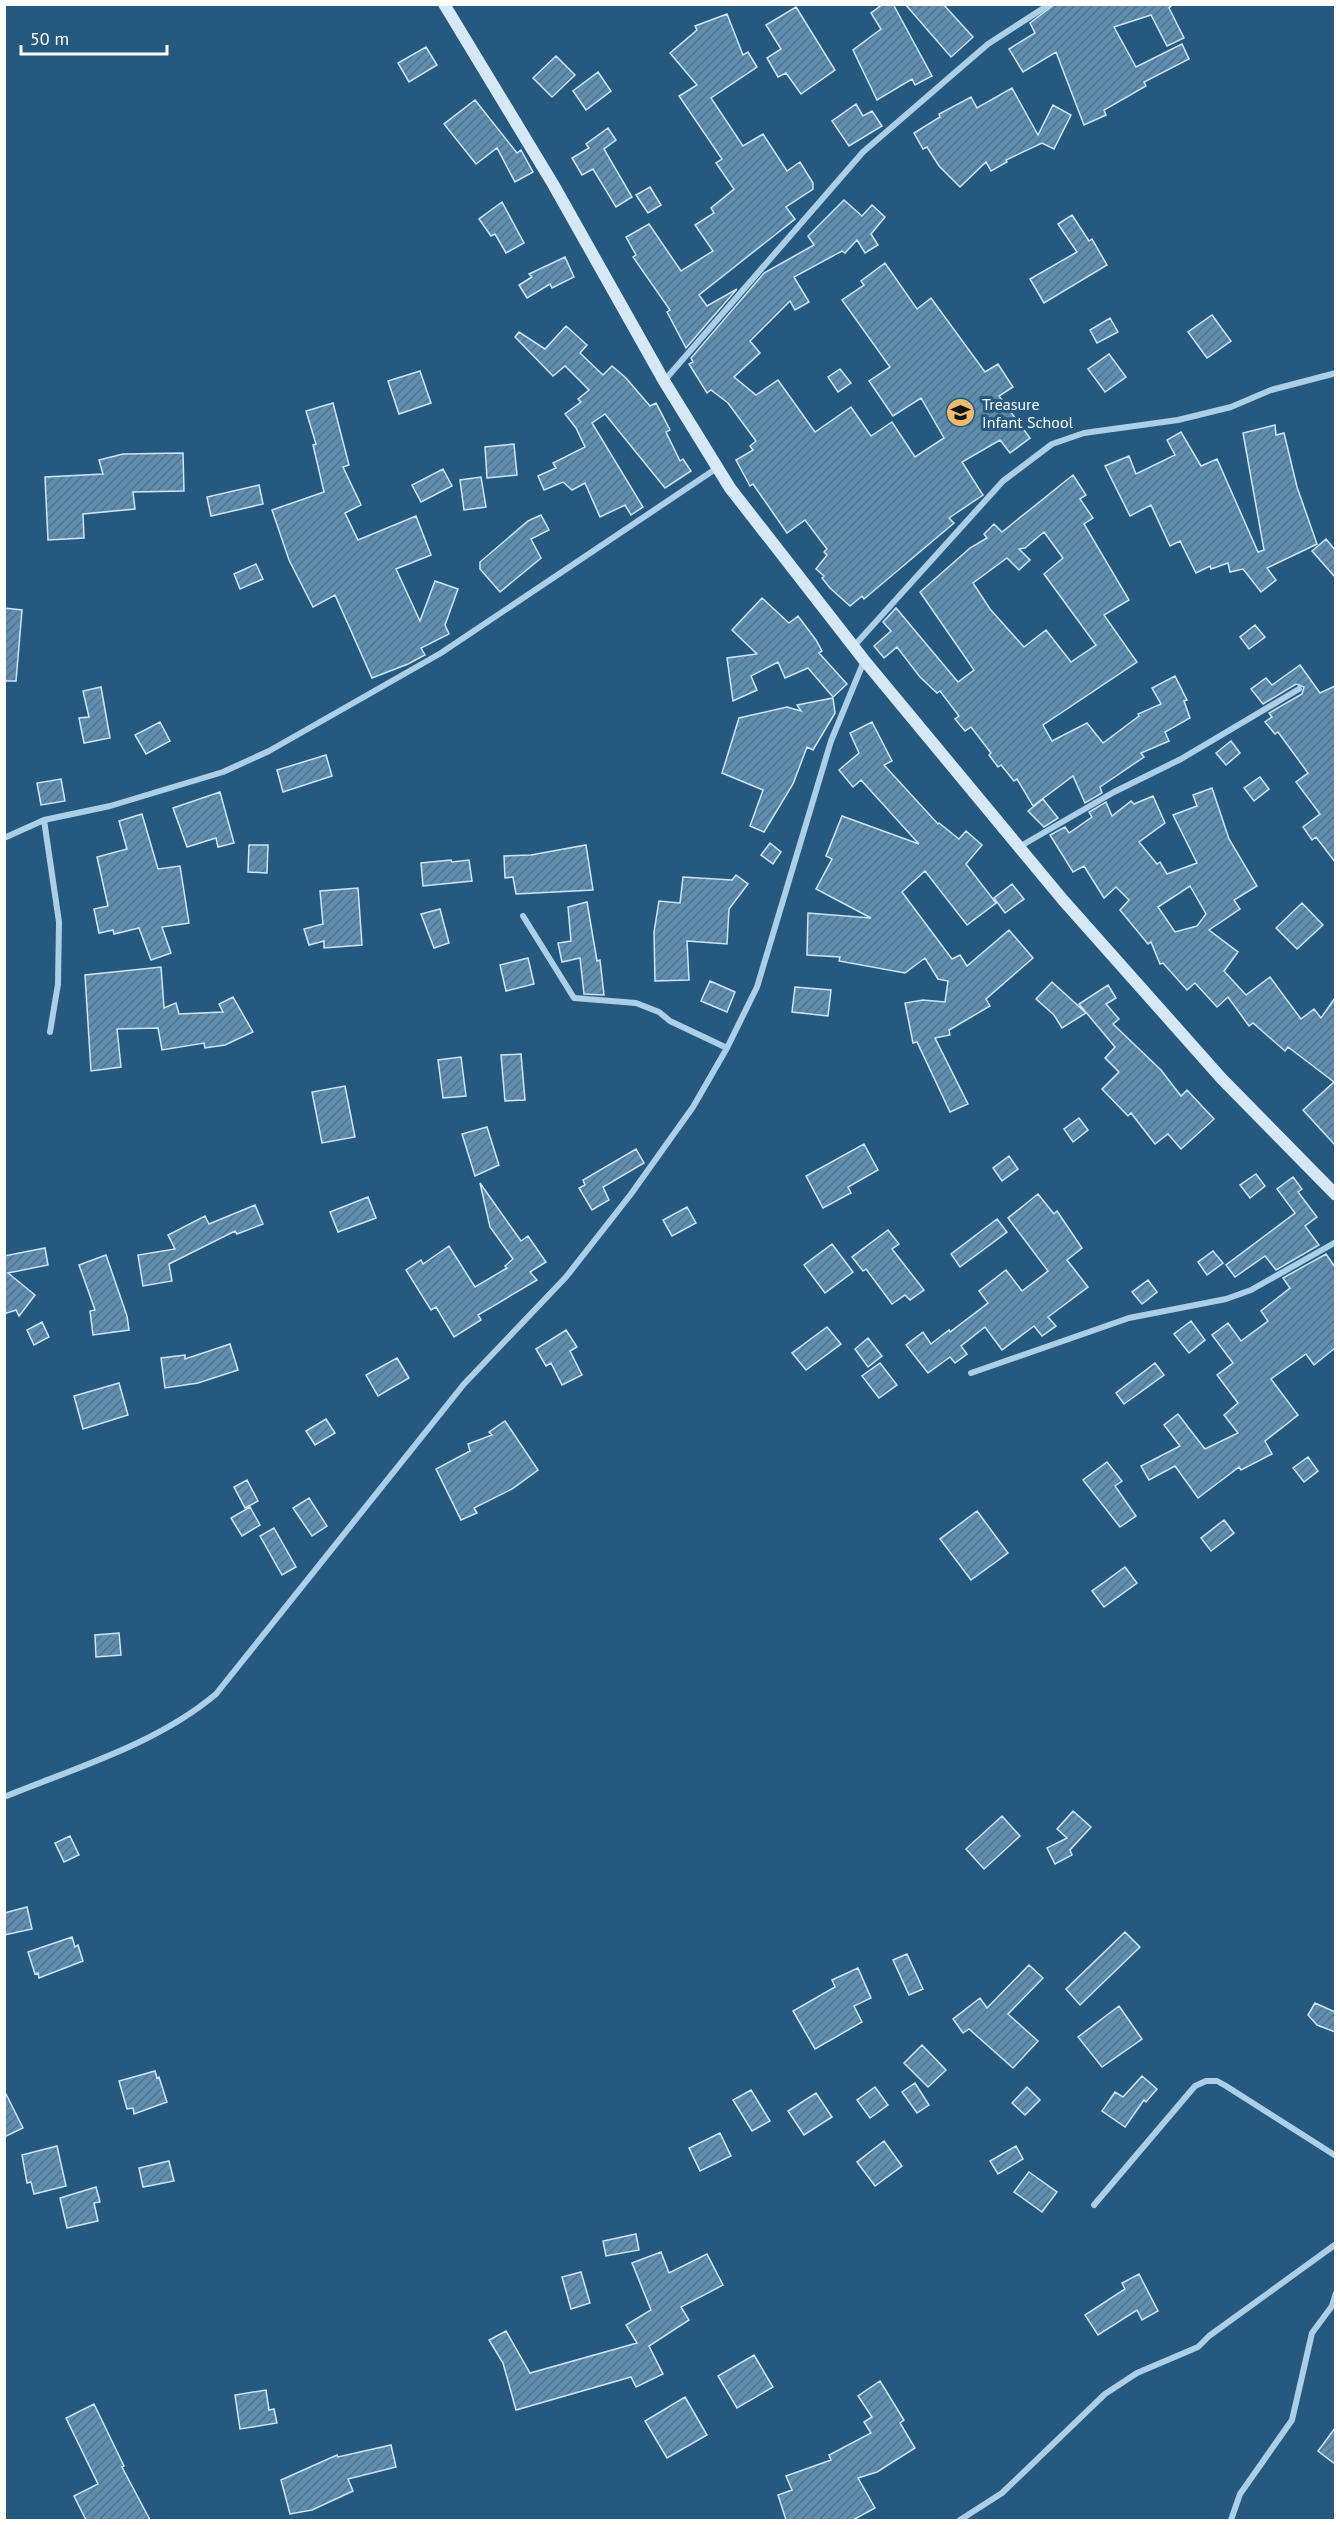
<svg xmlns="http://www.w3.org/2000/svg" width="1340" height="2525" font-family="'PT Sans',sans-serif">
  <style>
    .building { fill: url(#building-hatch); stroke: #cfe5f5; stroke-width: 1.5; fill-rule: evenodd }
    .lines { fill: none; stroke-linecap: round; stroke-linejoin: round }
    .street { stroke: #accee6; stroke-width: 6 }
    .secondary { stroke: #d6e8f5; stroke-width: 12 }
    .labels { text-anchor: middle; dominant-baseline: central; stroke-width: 6; stroke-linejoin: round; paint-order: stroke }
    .poi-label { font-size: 16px; fill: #fff; stroke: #26597f; text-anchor: start }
  </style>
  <defs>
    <pattern id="building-hatch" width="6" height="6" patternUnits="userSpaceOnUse" patternTransform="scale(1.5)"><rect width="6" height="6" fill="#5e8daf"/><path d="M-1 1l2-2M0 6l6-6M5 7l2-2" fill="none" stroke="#577387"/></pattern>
  </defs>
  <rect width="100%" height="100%" fill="#26597f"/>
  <path class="building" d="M883,4h10l39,72 -17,9 -3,-6 -35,21 -24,-50 28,-21 -10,-16z
    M905,4h38l30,33 -22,20z
    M1055,4h118l-4,4 15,30 -17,8 -16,-31 -37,12 22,40 46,-23 7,15 -45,23 2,4 -42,24 2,5 -22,10 -28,-73 -33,20 -14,-23 26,-16 -5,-10z
    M796,7l39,63 -34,24 -15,-21 -8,4 -11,-19 14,-9 -15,-24z
    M727,14l16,41 5,-3 9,15 -46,31 32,48 20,-12 24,37 13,-9 13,21v6l-27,18 9,12 -96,76 8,11 30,-17 -51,59 -19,-36 3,-2 -37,-53 3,-2 -10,-18 23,-13 32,47 32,-20 -18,-26 19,-12 -3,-5 23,-19 -18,-26 6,-4 -43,-63 18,-11 -27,-32 27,-23 -2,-4z
    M426,47l11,18 -28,17 -11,-19z
    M556,56l19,19 -23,22 -19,-19z
    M598,72l13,19 -25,19 -13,-19z
    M1012,88l26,47 15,-30 18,10 -17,34 -12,-6 -36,17 1,2 -16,9 -5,-9 -26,25 -21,-21 -12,-19 -4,2 -9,-16 26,-16 -1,-3 32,-17 6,11z
    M475,100l42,53 4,-3 12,22 -18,10 -18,-34 -21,16 -32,-40z
    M856,104l7,12 9,-5 10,15 -33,20 -17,-25z
    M608,128l8,12 -12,9 28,48 -16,10 -23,-38 -11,6 -10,-17 17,-10 -3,-4z
    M650,187l11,18 -13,8 -12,-18z
    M844,200l18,16 10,-11 13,12 -14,17 7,11 -13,8 -8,-13 -12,13 -3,-2 -48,26 15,25 -14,8 -5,-9 -40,40 10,12 -26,24 22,18 22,-15 37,52 36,-25 20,29 21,-14 23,35 29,-19 -23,-40 -28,18 -24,-35 21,-14 -48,-67 22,-15 -3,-4 24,-18 32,46 14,-11 54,74 13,-8 15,23 -14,9 31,42 -20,15 -10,-13 -38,22 21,33 -34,23 5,5 -90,76 -2,-3 -12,10 -20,-18 -8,-10 2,-2 -8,-7 11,-14 -3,-3 3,-3 -22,-29 -18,13 -34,-49 -3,2 -14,-26 17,-10 -3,-4 6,-5 -28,-38 -17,-13 -4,3 -18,-29 4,-2 -2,-4 73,-85 50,-28 -6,-9z
    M502,202l22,41 -18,10 -11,-19 -4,2 -12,-17z
    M1072,215l17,26 3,-2 15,26 -63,38 -14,-24 47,-27 -19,-28z
    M565,257l9,20 -22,11 -2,-4 -23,14 -8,-13 13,-8 -3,-3z
    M1212,315l19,26 -24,17 -19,-26z
    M1110,318l8,14 -21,11 -7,-13z
    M566,326l21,19 -7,8 23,22 9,-9 14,12 24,28 6,-3 14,27 -4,2 14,29 3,-2 8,12 -26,17 -60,-74 -13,9 51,84 -12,8 -6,-10 -25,12 -15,-34 -13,7 -9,-8 -19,8 -6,-14 18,-8 -3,-5 32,-16 -9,-19 -11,-14 16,-12 -3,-3 11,-9 -24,-24 -12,10 -38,-39 4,-5 26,17z
    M1109,354l17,23 -21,15 -17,-23z
    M840,369l11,14 -13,9 -10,-15z
    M420,371l11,32 -32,11 -11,-33z
    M333,403l16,62 -6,2 18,38 -16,8 13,27 58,-24 15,39 -35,14 24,52 15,-40 23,8 -13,36 4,9 -28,14 4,7 -17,9 -36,14 -37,-83 -22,12 -24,-47 -17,-50 52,-18 -11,-47 3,-1 -10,-33z
    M1275,425l1,10 8,-2 13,54 20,57 -50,24 9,12 -15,12 -18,-23 -13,3 -2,-9 -17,6 -1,-3 -14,7 -16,-32 -10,5 -19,-41 -21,11 -25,-50 24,-10 7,18 39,-19 -8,-15 14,-8 20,34 16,-7 41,93 6,-2 -21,-117z
    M514,444l3,31 -30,3 -2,-31z
    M183,453l1,38 -51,1 2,17 -52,5 1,24 -36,2 -3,-63 58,-3 -4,-14 24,-6z
    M443,469l9,17 -31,16 -9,-17z
    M1073,475l13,20 -6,4 13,19 -9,6 45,76 -25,15 33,47 -94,63 9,16 35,-18 16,20 36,-27 -1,-2 23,-10 -9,-16 23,-12 12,24 -3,1 6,17 -25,14 4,9 -28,12 3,4 -44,30 2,6 -17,10 -12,-27 -40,30 -16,-27 -3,2 -13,-16 -3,2 -9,-12 2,-2 -20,-26 -6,4 -10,-12 4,-3 -19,-25 -3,2 -17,-16 -23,-30 -13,11 -10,-12 17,-15 -8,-9 13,-14 62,74 16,-12 -54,-78 50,-44 17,-10 -3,-4 10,-10 8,8zM1044,532l19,26 -19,16 52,71 -25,17 -25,-32 -22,17 -34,-38 -17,-26 34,-25 12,12 11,-10 -11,-11 6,-1z
    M481,477l5,30 -22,3 -4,-30z
    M259,485l4,19 -52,12 -4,-19z
    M541,515l8,15 -18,9 10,19 -41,34 -20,-23v-7l48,-41z
    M1326,539l9,11v27l-23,-26z
    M256,564l7,15 -23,10 -6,-15z
    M762,598l27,25 9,-7 18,24 6,11 -3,2 28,31 -14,13 -25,-29 -23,10 -7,-16 -27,14 6,14 -24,11 -6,-43 30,-4 -25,-24z
    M4,608l18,2 -6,71h-12z
    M1255,625l10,12 -16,12 -9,-12z
    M1300,665l20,28 15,-7v176l-19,-25 -4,3 -9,-13 17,-13 -24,-32 12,-9 -30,-41 -3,2 -10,-12 7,-5 -3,-4 33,-19 2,-7 -8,-3 -33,20 -12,-15 15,-11 6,7z
    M101,687l9,51 -26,5 -5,-25 10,-1 -6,-26z
    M833,698l2,15 -22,37 -6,-3 -14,37 -29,48 -14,-6 13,-36 -41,-17 17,-55 48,-11 14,4 -4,-6z
    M160,722l10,19 -24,13 -11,-19z
    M872,722l20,39 -8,4 54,59 1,-1 20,16 7,-8 16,14 -16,19 30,39 -29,22 -42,-54 -23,21 50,67 8,-4 7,11 42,-36 24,28 -47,41 4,7 -41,24 1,5 -15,3 33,66 -18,8 -33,-70 -4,1 -8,-40 18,-3 22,2 3,-21 -10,-2 -13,-21 -20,15 -66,-12 1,-4 -33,-2 1,-42 63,5 -55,-29 16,-30 -6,-3 16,-40 77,28 -58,-64 -8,7 -14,-17 20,-17 -9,-20z
    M1231,741l9,12 -14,12 -10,-12z
    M326,755l6,21 -49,16 -6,-22z
    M1260,777l9,12 -15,12 -10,-13z
    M61,779l4,22 -24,4 -4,-22z
    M1212,788l17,51 28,47 -23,14 6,9 -31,21 29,22 -14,19 22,24 24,-18 31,42 13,-10 7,9 14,-20v147l-32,-35 31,-28 -46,-35 -3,4 -32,-28 -4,3 -21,-29 -11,10 -22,-24 -8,7 -24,-27 -3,1 -9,-22 -3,2 -28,-34 9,-10 -13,-13 -12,11 -20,-32 -11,6 -23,-37 15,-8 4,6 23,-16 -3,-5 17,-10 6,14 19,-15 3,3 19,-8 12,27 -26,19 18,22 3,-2 7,12 30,-11 -24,-48 24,-9 -4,-11zM1190,886l16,28 -9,12 -22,6 -17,-25z
    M220,792l14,51 -16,4 -2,-9 -29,9 -14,-39z
    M1043,799l15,19 -14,9 -16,-16z
    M142,814l16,55 22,-3 9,57 -27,4 9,26 -20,7 -12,-32 -25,6 -1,-4 -14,3 -5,-24 14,-3 -11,-49 30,-8 -8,-28z
    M770,843l11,9 -8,12 -12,-9z
    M249,845h19l-1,28 -19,-1z
    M586,845l7,45 -77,4 -3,-17 -8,1 -1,-22 27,-1z
    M451,860l1,2 17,-2 3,21 -49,5 -2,-23z
    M736,875l12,9 -19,25 -2,35 -40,-3 2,39 -34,1 -1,-49 5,-31 21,2 3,-26 49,3z
    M1012,884l12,15 -19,14 -11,-15z
    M358,888l4,57 -38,3v-7l-15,4 -5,-16 19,-5 -3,-33z
    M587,902l10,59 3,-1 4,35 -20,-1 -4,-36 -18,4 -4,-19 13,-2 -3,-34z
    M1302,903l21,22 -26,24 -21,-21z
    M440,909l9,34 -15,5 -13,-34z
    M528,958l6,26 -28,7 -6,-26z
    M161,967l3,41 12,-5 3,11 44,-2 -4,-8 14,-7 20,35 -28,13 -20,3 -1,-5 -42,7 -4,-22 -41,1 4,38 -30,4 -6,-96z
    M710,981l25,11 -8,20 -26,-11z
    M1052,982l34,31 -24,15 -8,-13 -18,-16z
    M1108,985l8,13 -10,6 13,15 -6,5 48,46 20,26 6,-6 27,29 -33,30 -13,-15 -13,10 -24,-31 -3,3 -26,-27 17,-17 -14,-14 10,-11 -36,-43z
    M795,987l36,3 -3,26 -36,-4z
    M521,1054l4,46 -20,1 -4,-46z
    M461,1057l5,39 -23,2 -5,-38z
    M345,1086l10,51 -33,6 -10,-51z
    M1079,1118l9,12 -15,12 -9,-13z
    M487,1127l12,38 -24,11 -13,-42z
    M864,1144l14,26 -30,17 3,6 -28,15 -17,-32z
    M636,1149l8,14 -41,24 6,13 -17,10 -13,-22 6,-3 -2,-5z
    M1009,1156l9,13 -16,12 -9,-13z
    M1256,1174l9,12 -15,12 -10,-13z
    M1293,1177l9,12 -4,3 19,25 -12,9 14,19 -43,25 -11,-14 -30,21 -9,-12 69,-52 -18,-24z
    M480,1183l41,58 7,-5 18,26 -16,10 7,8 -59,35 3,5 -27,17 -18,-30 -5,3 -25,-40 15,-10 2,4 26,-18 26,41 32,-19 -2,-2 8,-7 -23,-32z
    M1038,1194l16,20 3,-3 25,37 -15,12 21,27 -40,30 8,9 -14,10 -8,-10 -32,24 -17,-23 -24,19 6,8 -12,9 -5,-6 -22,16 -22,-28 17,-13 8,12 18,-14 1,2 38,-29 -9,-12 27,-21 16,21 26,-20 -40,-53z
    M368,1197l8,21 -38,14 -8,-20z
    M255,1205l8,19 -26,10 -2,-3 -66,33 3,17 -29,5 -5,-31 37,-6 -7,-14 37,-19 4,8z
    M687,1207l9,16 -24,13 -9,-16z
    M997,1219l10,13 -47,35 -9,-13z
    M888,1230l11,14 -7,5 32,41 -14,10 -5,-5 -13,9 -26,-35 -3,2 -11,-14z
    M832,1244l21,28 -28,21 -21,-28z
    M45,1248l3,17 -40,8 27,22 -16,21 -3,-6 -12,4v-58z
    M1213,1251l10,12 -16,12 -9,-13z
    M1326,1254l9,13v81l-21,17 -8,-11 -35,25 27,36 -33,26 7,13 -31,16 -2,-3 -41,31 -23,-32 -26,14 -8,-14 39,-20 -16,-21 14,-11 27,35 33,-16 -14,-18 14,-12 -21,-28 16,-12 -21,-28 16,-12 13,18 27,-20 -7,-10 29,-23 -7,-10z
    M106,1255l21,61 2,14 -36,5 -3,-24 5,-1 -16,-45z
    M1148,1280l9,12 -15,12 -10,-12z
    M1191,1321l14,19 -16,13 -15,-19z
    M42,1322l7,15 -15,8 -7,-15z
    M827,1327l14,17 -35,26 -14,-17z
    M566,1330l11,17 -7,4 12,24 -20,10 -11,-22 -5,3 -10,-17z
    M868,1338l14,18 -14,11 -13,-18z
    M230,1344l8,26 -40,13 -33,5 -4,-30 24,-3v4z
    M397,1358l12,20 -31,18 -12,-21z
    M880,1363l17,22 -18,13 -17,-22z
    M1155,1363l9,12 -40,29 -8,-11z
    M119,1383l9,32 -45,14 -9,-33z
    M326,1419l9,14 -20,12 -9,-14z
    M505,1421l33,49 -26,19 -38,19 3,5 -16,7 -25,-51 34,-18 -2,-7 24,-9 -3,-3z
    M1308,1457l10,14 -14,11 -11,-14z
    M1107,1462l15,19 -7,5 21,30 -16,11 -37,-47z
    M247,1480l11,21 -13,7 -11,-21z
    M309,1498l18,28 -15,10 -19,-28z
    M250,1507l10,18 -18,11 -11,-18z
    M977,1511l31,42 -37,27 -31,-41z
    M1224,1520l10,13 -23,18 -10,-13z
    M274,1528l22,39 -14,8 -22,-39z
    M1125,1567l12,16 -33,24 -12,-16z
    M119,1633l2,22 -25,2 -1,-22z
    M1073,1811l18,16 -21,23 2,5 -17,9 -8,-16 20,-10 -10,-9z
    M1002,1816l18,20 -36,33 -18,-20z
    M70,1836l9,19 -15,7 -9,-19z
    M27,1907l5,22 -28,6v-22z
    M1125,1932l15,15 -60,58 -14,-16z
    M72,1937l3,10 3,-2 5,16 -44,17 -1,-5 -3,1 -7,-22z
    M907,1954l16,35 -14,6 -16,-35z
    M1029,1965l14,13 -35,36 30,27 -25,27 -44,-39 -6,4 -10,-14 27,-21 7,10z
    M858,1968l13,30 -17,8 8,16 -47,27 -22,-38 42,-24 -3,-7z
    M1315,2003l20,9v20l-18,-7 -9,-10z
    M1119,2006l23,33 -40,28 -24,-30z
    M922,2045l24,25 -18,17 -24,-24z
    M155,2071l2,7 2,-1 8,25 -33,12 -1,-6 -6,1 -8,-28z
    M1142,2076l15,13 -11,13 -2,-2 -19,27 -23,-16 13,-19 8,5z
    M915,2083l14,22 -12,8 -15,-21z
    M875,2087l13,18 -18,13 -13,-18z
    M1027,2087l13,13 -15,15 -13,-12z
    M4,2090l19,38 -19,9z
    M751,2090l19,31 -18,10 -19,-31z
    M816,2093l16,24 -28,18 -16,-24z
    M720,2133l11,23 -31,15 -11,-23z
    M884,2141l18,25 -27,20 -18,-24z
    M57,2146l9,40 -32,8 -3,-12 -4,1 -5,-28z
    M1016,2146l7,13 -25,15 -8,-13z
    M169,2161l5,20 -31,6 -4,-19z
    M1029,2172l28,20 -15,20 -28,-20z
    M96,2187l4,15 -6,1 4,18 -31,7 -7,-30z
    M636,2234l3,16 -33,6 -3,-15z
    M661,2252l8,21 38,-19 16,31 -42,22 8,13 -40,26 14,28 -27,13 -5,-10 -115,33 -13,-47 -14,-23 17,-9 24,42 107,-30 -11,-18 25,-15 -19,-47z
    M581,2272l9,31 -19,6 -9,-32z
    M1139,2274l19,37 -16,9 -5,-10 -39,25 -13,-20 40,-26 -3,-6z
    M754,2355l19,32 -36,21 -19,-32z
    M880,2381l24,39 -4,3 15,25 -38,24 -19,6 17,30 -22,12h-67l-8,-25 14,-5 -6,-14 45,-16 -2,-5 42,-22 -7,-11 8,-5 -14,-21z
    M266,2390l3,20 5,-1 3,14 -37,6 -5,-34z
    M685,2397l22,38 -40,23 -22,-37z
    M94,2404l30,62 -2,1 28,53h-64l-12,-24 24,-12 -32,-66z
    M1335,2428v36l-17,-13z
    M391,2445l5,22 -48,12 5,12 -41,19 -22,4 -9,-34 56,-25 1,2z"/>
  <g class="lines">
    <path class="street" d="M664,381l199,-229 125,-108 62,-40
      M854,646l149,-165 49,-37 32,-11 94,-13 53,-13 40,-17 65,-17
      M44,820l15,102 -1,62 -8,48
      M4,838l40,-18 66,-14 113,-34 46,-21 172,-98 276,-185
      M1019,847l95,-55 67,-33 118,-70
      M523,916l51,82 62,5 23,9 11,9 57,27
      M971,1373l158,-55 97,-19 25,-9 85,-48
      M4,1797c71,-29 153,-53 212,-103l248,-310 102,-107 65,-83 62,-87 34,-59 30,-61 74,-246 33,-80
      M1094,2205l101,-119 11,-5h11l9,5 110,70
      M960,2520l42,-27 103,-99 32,-21 61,-26 11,-11 127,-92
      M1231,2520l9,-26 52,-74 20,-87 20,-27 4,-13"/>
    <path class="secondary" d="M444,4l109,180 111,197 66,107 134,172 199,240 159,179 114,116"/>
  </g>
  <defs>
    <symbol id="school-disc" viewBox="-11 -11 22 22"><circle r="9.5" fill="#eeb971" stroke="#26597f"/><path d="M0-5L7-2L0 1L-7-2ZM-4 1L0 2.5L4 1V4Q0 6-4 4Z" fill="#111"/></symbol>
  </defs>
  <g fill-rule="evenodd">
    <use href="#school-disc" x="944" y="396" width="33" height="33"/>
  </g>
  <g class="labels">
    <g class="poi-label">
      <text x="982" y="404">Treasure<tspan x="982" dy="18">Infant School</tspan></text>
    </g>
  </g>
  <rect width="1340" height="2525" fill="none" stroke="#ffffff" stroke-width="12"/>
  <path d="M21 45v9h146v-9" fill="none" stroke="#ffffff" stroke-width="3"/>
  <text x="30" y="45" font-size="18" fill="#ffffff" stroke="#26597f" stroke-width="4.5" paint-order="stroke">50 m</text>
</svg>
